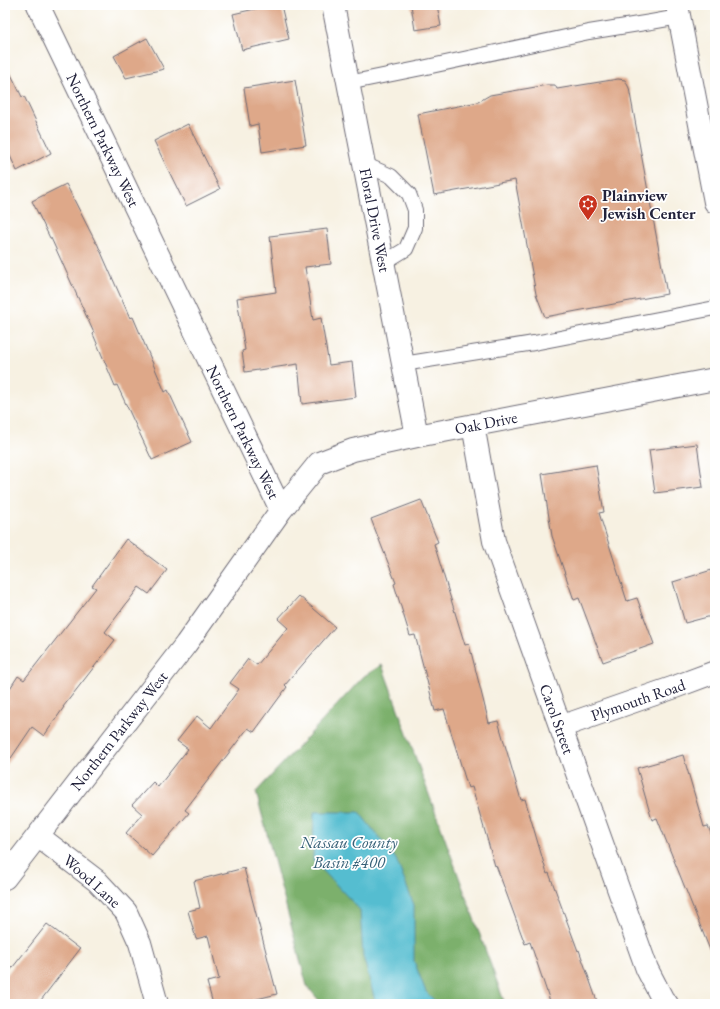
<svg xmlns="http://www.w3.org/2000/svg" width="720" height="1009" font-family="'EB Garamond',serif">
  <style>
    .forest { fill: #7bb06c; stroke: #4e6954 }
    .water { fill: #54bdd0; stroke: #3b7086 }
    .building { fill: #dea889 }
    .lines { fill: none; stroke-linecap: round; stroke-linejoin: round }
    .service-casing { stroke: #6d6a75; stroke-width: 16 }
    .minor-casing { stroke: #6d6a75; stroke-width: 24 }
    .service { stroke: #fff; stroke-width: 14 }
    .minor { stroke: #fff; stroke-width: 22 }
    .labels { text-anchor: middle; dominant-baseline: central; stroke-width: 3.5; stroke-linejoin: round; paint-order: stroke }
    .street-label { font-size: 16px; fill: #22223b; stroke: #fff }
    .poi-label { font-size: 16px; font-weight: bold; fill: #22223b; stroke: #fff; text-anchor: start }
    .water-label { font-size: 17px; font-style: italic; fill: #366077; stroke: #fff }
  </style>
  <rect width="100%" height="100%" fill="#fff"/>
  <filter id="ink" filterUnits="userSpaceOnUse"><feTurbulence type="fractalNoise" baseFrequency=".025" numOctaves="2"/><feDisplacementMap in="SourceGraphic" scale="8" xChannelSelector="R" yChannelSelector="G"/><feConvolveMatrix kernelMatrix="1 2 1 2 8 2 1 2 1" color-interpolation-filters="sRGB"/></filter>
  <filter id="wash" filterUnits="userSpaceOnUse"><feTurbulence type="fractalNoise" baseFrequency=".012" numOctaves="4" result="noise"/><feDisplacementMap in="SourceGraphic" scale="16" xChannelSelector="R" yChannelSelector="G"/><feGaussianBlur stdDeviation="0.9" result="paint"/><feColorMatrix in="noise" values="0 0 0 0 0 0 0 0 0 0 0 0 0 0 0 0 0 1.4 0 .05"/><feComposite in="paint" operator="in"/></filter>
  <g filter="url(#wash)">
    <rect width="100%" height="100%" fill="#f7f1e2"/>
    <path class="forest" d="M382,665l123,339h-183l-15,-18 -51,-194 108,-116z"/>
    <path class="water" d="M314,812h45l37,47 18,46v56l12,31 12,12h-62l-13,-48 -3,-46 -47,-50z"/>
    <g id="blocks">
      <path class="building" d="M272,5h9l8,34 -47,11 -9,-36z
        M411,5h26l4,21 -26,4z
        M147,38l17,31 -38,9 -12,-22z
        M5,62l17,35 2,-1 27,57 -34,18 -12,-26z
        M618,79l7,1 4,8 38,206 -122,23 -9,-23 -21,-114 -81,15 -16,-81 60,-12 12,-7 57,-10h8l2,4z
        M295,80l11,65 -44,7 -4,-28 -8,2 -6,-38z
        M188,124l32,65 -34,17 -32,-65z
        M66,184l30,59h1l33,75 3,-1 32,75 3,-2 24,52 -40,18 -35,-75 -2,1 -22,-52 1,-1 -43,-95h-1l-18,-37z
        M327,229l4,35 -26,3 8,53 8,-2 8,47 23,-3 4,35 -54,7 -4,-40 -53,8 -3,-21 3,-1 -8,-52 39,-6 -6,-56z
        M697,444l6,43 -48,6 -6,-43z
        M596,465l8,47 -5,1 28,88 10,-3 17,46 -51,18 -24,-64 -5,2 -22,-64 -10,-62z
        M421,500l17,42 -4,2 31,101 4,-1 20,79 9,-2 23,79 4,-1 22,75 2,-1 29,78 1,-1 19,54h-47l-21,-62 -5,2 -29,-79 -1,1 -23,-79 -4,1 -24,-79 -9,2 -20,-76 -5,1 -16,-52 2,-1 -25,-64z
        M126,539l41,31 -18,24 -10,-7 -34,45 10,8 -52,67h1l-20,29 -12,-9 -27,40v-71l13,-20 6,4 72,-92 -4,-2z
        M715,569v46l-30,8 -12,-41z
        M299,596l36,31 -50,58 2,2 -33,45 -6,-4 -63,82 4,3 -37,43 -26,-23 16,-19 -10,-9 21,-23 5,5 30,-38 -11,-8 20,-25 14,12 28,-39 -9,-6 18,-24 9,6 31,-37 -10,-9z
        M683,755l21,72 4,-1 7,18v116h-1l-57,-142 -5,2 -15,-52z
        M244,868l33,126 -40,10h-24l-6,-22 12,-3 -11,-43 -12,3 -8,-28 12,-3 -6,-27z
        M47,924l33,25 -42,55h-33v-27z"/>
    </g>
  </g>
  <g filter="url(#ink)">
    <use href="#blocks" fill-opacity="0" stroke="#6d6a75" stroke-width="1"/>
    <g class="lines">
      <defs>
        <path id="service" d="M348,83l74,-15 167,-36 62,-10 28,-5
          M364,164l27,12 18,18 6,16v18l-9,21 -23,14
          M403,364l131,-21 181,-35"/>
        <path id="minor" d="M333,5l84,431
          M677,5l38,197
          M473,425l21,116 153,428 16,31 4,4
          M281,510l38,-47 34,-13 64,-14 298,-57
          M560,727l112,-39 43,-16
          M38,836l59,45 29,31 14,31 17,61
          M5,878l181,-234 95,-134 -243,-505"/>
      </defs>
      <use href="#service" class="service-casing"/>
      <use href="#minor" class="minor-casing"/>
      <use href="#service" class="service"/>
      <use href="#minor" class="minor"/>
    </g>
  </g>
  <defs>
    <symbol id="synagogue-pin" viewBox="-11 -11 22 30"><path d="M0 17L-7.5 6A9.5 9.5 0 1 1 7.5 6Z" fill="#c8321e" stroke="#fff"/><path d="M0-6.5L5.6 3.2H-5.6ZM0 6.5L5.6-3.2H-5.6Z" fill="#fff"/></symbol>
  </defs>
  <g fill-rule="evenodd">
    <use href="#synagogue-pin" x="577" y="193" width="22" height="30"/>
  </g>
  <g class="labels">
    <g class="street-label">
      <text transform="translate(103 140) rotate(64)">Northern Parkway West</text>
      <text transform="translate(375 220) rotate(79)">Floral Drive West</text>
      <text transform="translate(486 423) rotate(-11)">Oak Drive</text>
      <text transform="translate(243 432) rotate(64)">Northern Parkway West</text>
      <text transform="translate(638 700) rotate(-19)">Plymouth Road</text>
      <text transform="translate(557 719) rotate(70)">Carol Street</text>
      <text transform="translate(119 731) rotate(-52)">Northern Parkway West</text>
      <text transform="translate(92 881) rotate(42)">Wood Lane</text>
    </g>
    <g class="poi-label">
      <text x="602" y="195">Plainview<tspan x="602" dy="18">Jewish Center</tspan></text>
    </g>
    <g class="water-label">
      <text x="349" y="842">Nassau County<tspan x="349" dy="20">Basin #400</tspan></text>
    </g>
  </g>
  <rect width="720" height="1009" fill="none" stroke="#fff" stroke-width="20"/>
</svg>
